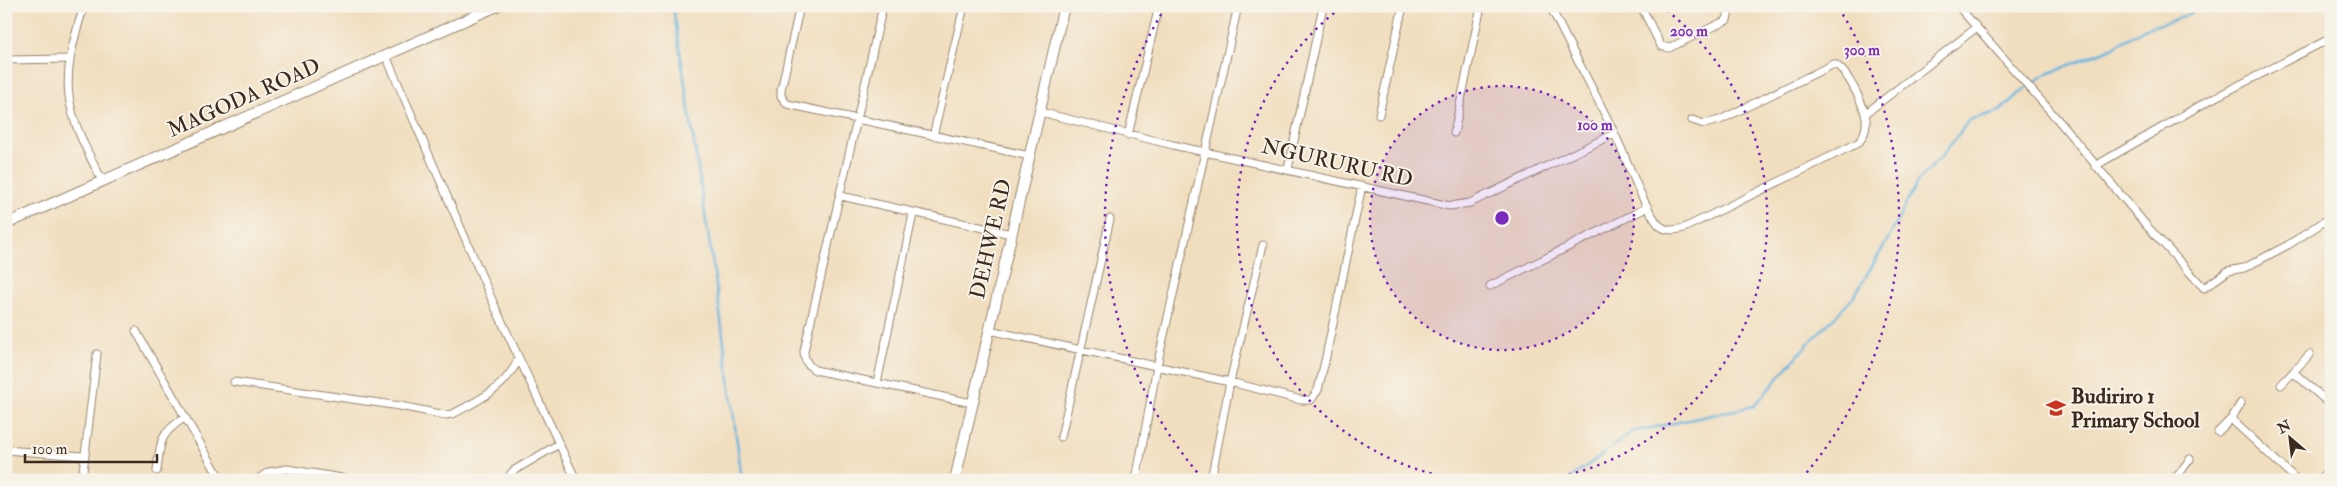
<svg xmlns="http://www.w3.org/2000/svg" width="2337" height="486" font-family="'IM FELL Double Pica',serif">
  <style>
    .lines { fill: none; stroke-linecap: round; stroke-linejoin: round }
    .stream { stroke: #65b5e0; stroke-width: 2.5 }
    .street-casing { stroke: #96846e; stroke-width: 9 }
    .secondary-casing { stroke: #96846e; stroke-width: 12 }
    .street { stroke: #fff; stroke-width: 7 }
    .secondary { stroke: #fff; stroke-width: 10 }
    .ring { fill: none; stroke: #7b2cbf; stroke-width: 2.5; stroke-dasharray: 2.5 5 }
    .labels { text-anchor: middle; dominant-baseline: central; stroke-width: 4; stroke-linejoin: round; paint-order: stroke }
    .street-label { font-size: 21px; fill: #3b2a1e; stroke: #f7f3e8 }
    .poi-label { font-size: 21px; font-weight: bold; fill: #3b2a1e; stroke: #f7f3e8; text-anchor: start }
    .centre { fill: #7b2cbf; stroke: #f7f3e8; stroke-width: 2.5 }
    .ring-label { font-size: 15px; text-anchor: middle; font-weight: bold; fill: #7b2cbf; stroke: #f7f3e8; stroke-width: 4; stroke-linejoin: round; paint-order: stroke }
  </style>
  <rect width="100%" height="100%" fill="#f7f3e8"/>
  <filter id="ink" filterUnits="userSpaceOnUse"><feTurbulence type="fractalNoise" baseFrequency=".02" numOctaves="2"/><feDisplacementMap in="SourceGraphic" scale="10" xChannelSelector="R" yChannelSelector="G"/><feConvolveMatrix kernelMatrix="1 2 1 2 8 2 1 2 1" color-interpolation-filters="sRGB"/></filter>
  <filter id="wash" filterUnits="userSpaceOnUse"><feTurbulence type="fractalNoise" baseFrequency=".0096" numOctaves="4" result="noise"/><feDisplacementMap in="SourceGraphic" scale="20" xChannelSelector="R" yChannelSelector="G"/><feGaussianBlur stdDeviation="1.12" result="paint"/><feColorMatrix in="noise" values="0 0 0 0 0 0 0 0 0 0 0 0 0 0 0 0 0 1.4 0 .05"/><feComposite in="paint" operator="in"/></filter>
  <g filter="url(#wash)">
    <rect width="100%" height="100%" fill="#f1debf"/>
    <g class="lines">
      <path class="stream" d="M673,6l46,299 23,175
        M1568,480l64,-48 122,-26 52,-60 47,-48 34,-57 30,-59 26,-27 26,-35 31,-9 18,-17 27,-19 67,-27 32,-19 40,-12 15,-11"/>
    </g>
  </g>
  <g filter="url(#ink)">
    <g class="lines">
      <defs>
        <path id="street" d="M84,6c-26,80 -20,102 18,174
          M800,6l-19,84v6l6,8 243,52
          M883,6l-79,345c0,9 3,14 11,19l157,33
          M1550,6c22,45 46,88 67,133 11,23 27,69 42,86 7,7 17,5 25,3l174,-85c7,-7 10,-19 7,-29 -3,-12 -19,-46 -31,-50l-114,56 -16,4 -12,-4
          M1641,6l20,40 8,2 58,-28 2,-9 -3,-5
          M1958,6l100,114 88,105 58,63 24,-17 16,-3 44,-23 37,-24
          M386,56l110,253 80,171
          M6,60l64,-1
          M1040,112l133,33 277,61 20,-3 144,-69
          M1865,114l111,-86
          M1379,115l24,-109
          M1454,133l27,-127
          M1128,135l31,-129
          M933,136l31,-130
          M2095,166l113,-65 123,-63
          M1288,169l35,-163
          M841,196l170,38
          M1490,286l158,-79
          M989,330l241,52 71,18h10l7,-10 7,-29 37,-175
          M136,331l85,149
          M2293,372l38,33
          M234,382l166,24 45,9 8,-1c29,-16 52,-25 66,-56
          M877,383l36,-169
          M2281,385l29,-31
          M2231,419l10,-16
          M2218,432l13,-13 66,61
          M1061,437l49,-218
          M6,450l77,6
          M157,471c3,-28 2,-37 27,-53
          M82,480l15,-126
          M256,480l13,-8 18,-3 67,11
          M506,480l7,-9 46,-27
          M1136,480l21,-114 81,-360
          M1211,480l19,-98 33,-137
          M2173,480l6,-6
          M2184,480l-5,-6 11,-15
          M2319,480l12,-12"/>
        <path id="secondary" d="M6,224l491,-218
          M955,480l109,-474"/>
      </defs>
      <use href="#street" class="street-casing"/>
      <use href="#secondary" class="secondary-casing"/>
      <use href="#street" class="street"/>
      <use href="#secondary" class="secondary"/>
    </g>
  </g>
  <circle cx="1502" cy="218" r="132" fill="#7b2cbf" fill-opacity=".12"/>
  <g class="ring">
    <circle cx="1502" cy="218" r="132"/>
    <path d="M1461 480A265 265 0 0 1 1343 6M1661 6A265 265 0 0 1 1543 480"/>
    <path d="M1202 478A397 397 0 0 1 1165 8M1839 8A397 397 0 0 1 1802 478"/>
  </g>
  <defs>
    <symbol id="school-bare" viewBox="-9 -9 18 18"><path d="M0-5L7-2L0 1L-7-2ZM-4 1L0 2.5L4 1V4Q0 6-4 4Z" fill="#c8321e" stroke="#f7f3e8" stroke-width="2.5" paint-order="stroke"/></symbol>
  </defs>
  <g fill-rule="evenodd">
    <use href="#school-bare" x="2042" y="394" width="28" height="28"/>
  </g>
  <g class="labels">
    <g class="street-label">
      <text transform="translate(244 98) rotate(-24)">MAGODA ROAD</text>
      <text transform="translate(1337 163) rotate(13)">NGURURU RD</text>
      <text transform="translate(991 239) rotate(-77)">DEHWE RD</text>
    </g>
    <g class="poi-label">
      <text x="2071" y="396">Budiriro 1<tspan x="2071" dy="24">Primary School</tspan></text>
    </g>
  </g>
  <circle cx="1502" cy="218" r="8" class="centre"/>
  <g class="ring-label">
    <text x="1689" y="36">200 m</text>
    <text x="1862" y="55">300 m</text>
    <text x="1595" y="130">100 m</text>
  </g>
  <rect width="2337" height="486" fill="none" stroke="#f7f3e8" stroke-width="25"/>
  <g transform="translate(2290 438) rotate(332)" stroke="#f7f3e8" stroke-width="4" paint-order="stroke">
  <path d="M0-4L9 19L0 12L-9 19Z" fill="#3b2a1e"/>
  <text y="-8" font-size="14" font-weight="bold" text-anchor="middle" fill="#3b2a1e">N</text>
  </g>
  <path d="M25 454v8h132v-8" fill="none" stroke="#3b2a1e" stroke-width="2.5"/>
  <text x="32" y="454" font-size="15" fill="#3b2a1e" stroke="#f7f3e8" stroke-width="4" paint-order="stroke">100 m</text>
</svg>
